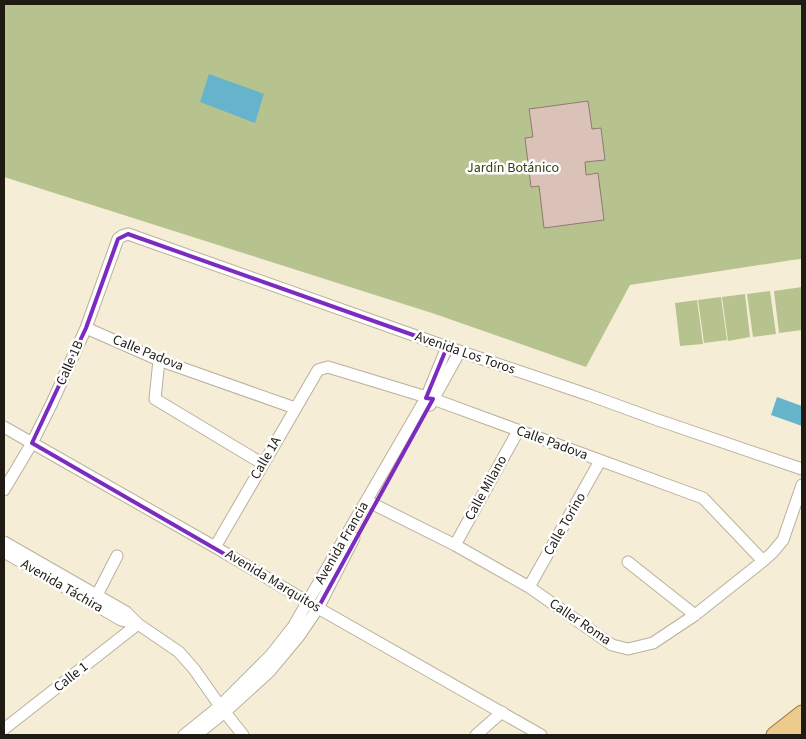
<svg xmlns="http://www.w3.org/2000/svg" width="806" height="739" font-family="'Source Sans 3',sans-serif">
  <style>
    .green { fill: #b7c38f }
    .water { fill: #66b4cb }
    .building { fill: #dbc2b9; stroke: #907972 }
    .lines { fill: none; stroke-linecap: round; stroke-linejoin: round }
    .minor-casing { stroke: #bab09c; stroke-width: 13 }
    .major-casing { stroke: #9d7730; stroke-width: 17 }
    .minor { stroke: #fff; stroke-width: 11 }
    .major { stroke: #edcb8c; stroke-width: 15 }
    .marked { fill: none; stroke: #7b2cbf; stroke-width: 4; stroke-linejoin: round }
    .labels { text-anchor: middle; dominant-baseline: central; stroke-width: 5; stroke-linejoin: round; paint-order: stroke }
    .park-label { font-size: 14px; fill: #373f11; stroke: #fff }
    .street-label { font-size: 14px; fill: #1f1b13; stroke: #fff }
  </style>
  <rect width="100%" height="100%" fill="#f6edd7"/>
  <path class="green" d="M4,4h798v255l-10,1 -162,25 -44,82 -151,-53 -431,-137z
    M802,287v43l-23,3 -5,-42z
    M770,291l6,43 -23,3 -6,-43z
    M745,294l5,43 -22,4 -6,-44z
    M721,297l6,43 -23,3 -6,-43z
    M697,300l6,44 -23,2 -5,-43z"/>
  <path class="water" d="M209,74l55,20 -9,29 -55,-21z
    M777,397l25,9v20l-31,-11z"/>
  <path class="building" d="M588,101l4,28 9,-1 4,32 -20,2 1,13 12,-2 6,47 -60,8 -5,-42 -8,1 -6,-49 8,-1 -4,-28z"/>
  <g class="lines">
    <defs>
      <path id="minor" d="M86,328l73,32 136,48
        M159,360l-4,39 108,65
        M430,405l30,-54
        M4,427l211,120 103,61 223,127
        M4,490l28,-47 19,-38 35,-77 32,-89 4,-3 6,-2 319,113 142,48 66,24 147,50
        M367,501l88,44 74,42 83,58 16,4 25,-6 42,-28 68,-54 9,-8 11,-13 19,-55
        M4,542l122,70 12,12 -17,-4 -117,-68
        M455,545l63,-114
        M215,547l103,-177 10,-3 105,32 270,99 60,63
        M628,562l67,53
        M529,587l71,-126
        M97,595l20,-39
        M4,729l134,-105 41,28 15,17 26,37 23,29
        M184,735l36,-29 51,-51 22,-28 133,-229 21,-51
        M196,735l29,-23 44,-40 30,-36 19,-28 36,-70
        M476,735l26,-23"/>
      <path id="major" d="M774,735l28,-22
        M793,735l9,-7"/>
    </defs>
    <use href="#minor" class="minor-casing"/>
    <use href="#major" class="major-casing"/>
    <use href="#minor" class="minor"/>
    <use href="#major" class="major"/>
  </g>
  <path class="marked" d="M128,234l319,113 -21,51 7,1 -115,209 -286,-165 54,-115 32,-89z"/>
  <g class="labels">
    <g class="park-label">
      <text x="513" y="168">Jardín Botánico</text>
    </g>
    <g class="street-label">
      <text transform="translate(148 353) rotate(22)">Calle Padova</text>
      <text transform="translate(465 353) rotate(19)">Avenida Los Toros</text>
      <text transform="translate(70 363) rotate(-66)">Calle 1B</text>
      <text transform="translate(552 443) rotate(20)">Calle Padova</text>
      <text transform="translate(266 458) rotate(-60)">Calle 1A</text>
      <text transform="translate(486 488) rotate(-61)">Calle Milano</text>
      <text transform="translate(565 524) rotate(-60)">Calle Torino</text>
      <text transform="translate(342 543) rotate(-60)">Avenida Francia</text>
      <text transform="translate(273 581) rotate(31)">Avenida Marquitos</text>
      <text transform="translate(62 586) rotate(30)">Avenida Táchira</text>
      <text transform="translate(580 622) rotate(34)">Caller Roma</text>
      <text transform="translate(71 677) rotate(-38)">Calle 1</text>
    </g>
  </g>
  <rect width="806" height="739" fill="none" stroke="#1f1b13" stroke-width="10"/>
</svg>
